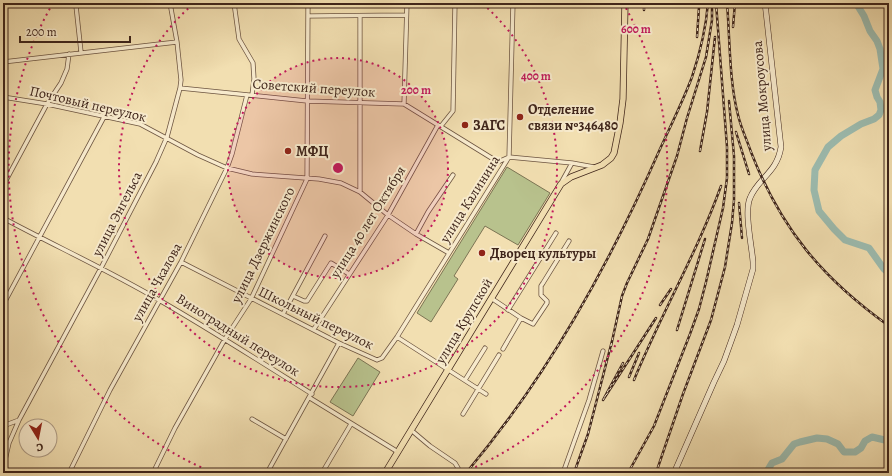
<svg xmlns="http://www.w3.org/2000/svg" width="892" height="476" font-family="Alegreya,serif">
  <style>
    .green { fill: #b8c28d; stroke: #7c7454 }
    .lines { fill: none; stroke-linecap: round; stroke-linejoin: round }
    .river { stroke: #9cbcb0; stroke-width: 7 }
    .street-casing { stroke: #6c5440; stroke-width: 5 }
    .secondary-casing { stroke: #3f251b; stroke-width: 6 }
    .primary-casing { stroke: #3f251b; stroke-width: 7 }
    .street { stroke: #f7eacc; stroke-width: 3.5 }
    .secondary { stroke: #f7eacc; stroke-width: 5 }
    .primary { stroke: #f2dfb1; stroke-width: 5.5 }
    .rail-casing { stroke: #3f251b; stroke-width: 2.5 }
    .rail { stroke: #f7eacc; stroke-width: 1; stroke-dasharray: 3; stroke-linecap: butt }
    .ring { fill: none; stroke: #c2185b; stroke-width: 2; stroke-dasharray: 2 4 }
    .poi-dot { fill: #8f2418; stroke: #f7eacc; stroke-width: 1.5 }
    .labels { text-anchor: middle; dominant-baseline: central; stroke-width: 4; stroke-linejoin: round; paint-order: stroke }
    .street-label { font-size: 14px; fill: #3f251b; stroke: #f7eacc }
    .poi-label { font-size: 14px; font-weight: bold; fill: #3f251b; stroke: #f7eacc; text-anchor: start }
    .centre { fill: #c2185b; stroke: #f7eacc; stroke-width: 2 }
    .ring-label { font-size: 12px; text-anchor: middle; font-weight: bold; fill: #c2185b; stroke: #f7eacc; stroke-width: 4; stroke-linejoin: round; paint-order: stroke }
  </style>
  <rect width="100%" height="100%" fill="#f2dfb1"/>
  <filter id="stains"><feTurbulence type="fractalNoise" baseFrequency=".005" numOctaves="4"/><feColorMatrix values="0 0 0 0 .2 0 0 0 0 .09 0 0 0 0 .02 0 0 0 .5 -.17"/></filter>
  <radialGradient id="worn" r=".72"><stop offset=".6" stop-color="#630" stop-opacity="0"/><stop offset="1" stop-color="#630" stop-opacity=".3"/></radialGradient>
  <path class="green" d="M507,167l43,26 -32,52 -33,-19 -31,50 4,3 -27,43 -14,-9z
    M358,358l22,14 -27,44 -23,-14z"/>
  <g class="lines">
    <path class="river" d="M856,3l8,13 6,15 7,10 3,8 3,20 -8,21 2,7 3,5 1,8 -2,5 -5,4 -13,5 -20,12 -13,11 -13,23 -1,20 5,21 15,18 11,11 24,8 15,21 5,4
      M766,473l6,-10 10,-4 12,-15 6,-2 17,-4 10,1 11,5 6,8h11l6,-4 4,-7 7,-4 17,4"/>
    <defs>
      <path id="street" d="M234,3l5,36 14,24 1,16 -2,16
        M308,16l98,-1
        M360,16v176
        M81,52l-5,-46 8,-3
        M3,62l174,-20
        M180,88l127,13 97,3 94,58 11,-5 63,6 22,4
        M3,97l44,7 93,20 58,31 29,13 25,6 67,5 22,4 19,9 28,23 28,19 33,19
        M404,104l3,-101
        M441,126l12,-15 2,-108
        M561,183l11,-20
        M3,186l44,-82 14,-21 6,-14 2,-15
        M3,218c52,28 105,52 156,82 52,30 102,62 153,94
        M416,234l12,-22 25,-37
        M181,262l158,81 38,17 5,-2 15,-21 112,-180 4,-154
        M293,296l11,5h3l24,-38 18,11
        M491,298l30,20 12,6 14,-21v-2l-6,-6v-9l2,-3 26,-42
        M3,305l101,-188
        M508,310l48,-77
        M283,314l42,-78
        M314,329l74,-114 50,-90
        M397,337l89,57
        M503,349l18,-31
        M465,380l20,-32
        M310,398l88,54
        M463,414l36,-59
        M252,419l34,20
        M3,426l16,-6 82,-152 55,-106 11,-25 13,-49 1,-8 -4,-38 -7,-39
        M411,430l19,16 25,17 3,5 -4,5
        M3,469l6,-26 10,-23
        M69,473l41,-83 71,-128 46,-94 5,-14 15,-59
        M153,473l22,-45 50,-89 26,-40 56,-120 1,-176
        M267,473l72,-130
        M322,473l29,-49
        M563,473l26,-73 14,-49"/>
      <path id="secondary" d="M674,473l40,-91 10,-21 13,-36 16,-56v-7c-1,-15 -9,-50 -3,-64 8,-20 27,-25 31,-51l-16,-144"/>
      <path id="primary" d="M385,473l176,-289 10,-7 31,-12 9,-7 3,-5 6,-30 3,-24 2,-96"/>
    </defs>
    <use href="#street" class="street-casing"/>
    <use href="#secondary" class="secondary-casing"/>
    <use href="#primary" class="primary-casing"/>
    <use href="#street" class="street"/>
    <use href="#secondary" class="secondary"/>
    <use href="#primary" class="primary"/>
    <defs>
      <path id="rail" d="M727,3c3,36 2,77 11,112 3,13 9,25 13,37 30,77 71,126 138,174
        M644,10v-7
        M733,27l2,-24
        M697,37l2,-30
        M736,132l13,42
        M700,151l7,-39 8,-75
        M739,203l3,35
        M660,305l11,-16
        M677,330l28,-91
        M611,346l11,-50 5,-13 21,-44 29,-83 10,-38 19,-61 6,-37v-11
        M623,363l-20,37 53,-82
        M629,377l10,-24
        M634,380c27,-66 63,-127 87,-194
        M466,473c82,-97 143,-208 194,-324 11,-24 23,-48 32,-72 8,-24 14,-49 16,-74
        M574,473l14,-39 24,-93
        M628,473l26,-47 36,-92 9,-25 7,-27 17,-74 4,-30v-31l-11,-144
        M656,473l27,-79 28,-74 14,-53 7,-44 2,-23v-44l-5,-55"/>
    </defs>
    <use href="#rail" class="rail-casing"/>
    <use href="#rail" class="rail"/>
  </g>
  <circle cx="338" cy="168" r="110" fill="#c2185b" fill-opacity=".12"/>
  <g class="ring">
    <circle cx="338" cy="168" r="110"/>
    <path d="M483 4A219 219 0 1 1 193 4"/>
    <path d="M212 472A329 329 0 0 1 53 3M623 3A329 329 0 0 1 464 472"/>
  </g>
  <g class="poi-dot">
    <circle cx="520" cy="117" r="4"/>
    <circle cx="465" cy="125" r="4"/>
    <circle cx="288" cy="151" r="4"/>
    <circle cx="482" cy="253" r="4"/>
  </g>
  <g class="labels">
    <g class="street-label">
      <text transform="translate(314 88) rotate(4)">Советский переулок</text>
      <text transform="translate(762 96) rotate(-95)">улица Мокроусова</text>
      <text transform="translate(88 104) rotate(13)">Почтовый переулок</text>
      <text transform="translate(470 199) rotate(-58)">улица Калинина</text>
      <text transform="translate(117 214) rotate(-63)">улица Энгельса</text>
      <text transform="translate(368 222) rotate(-58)">улица 40 лет Октября</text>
      <text transform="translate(263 245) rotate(-64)">улица Дзержинского</text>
      <text transform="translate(157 282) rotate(-61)">улица Чкалова</text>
      <text transform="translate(316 318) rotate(26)">Школьный переулок</text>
      <text transform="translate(464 321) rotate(-59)">улица Крупской</text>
      <text transform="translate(238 335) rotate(32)">Виноградный переулок</text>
    </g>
    <g class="poi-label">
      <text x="528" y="109">Отделение<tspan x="528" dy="16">связи №346480</tspan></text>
      <text x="473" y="125">ЗАГС</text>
      <text x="296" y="151">МФЦ</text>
      <text x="490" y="253">Дворец культуры</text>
    </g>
  </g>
  <circle cx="338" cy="168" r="6" class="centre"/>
  <g class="ring-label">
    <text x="636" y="33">600 m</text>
    <text x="536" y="80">400 m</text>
    <text x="416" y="94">200 m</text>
  </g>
  <rect width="892" height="476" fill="none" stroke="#f2dfb1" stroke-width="16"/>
  <rect x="4" y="4" width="884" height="468" fill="none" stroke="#3f251b" stroke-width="2"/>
  <rect x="8" y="8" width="876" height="460" fill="none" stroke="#3f251b"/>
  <g transform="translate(38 438) rotate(170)"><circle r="19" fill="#f7eacc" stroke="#ad9b85"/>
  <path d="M0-3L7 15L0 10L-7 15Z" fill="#8f2418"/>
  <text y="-6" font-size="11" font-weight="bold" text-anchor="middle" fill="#3f251b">С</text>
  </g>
  <path d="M20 36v6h110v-6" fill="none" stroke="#3f251b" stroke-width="2"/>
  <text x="26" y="36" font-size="12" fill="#3f251b" stroke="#f7eacc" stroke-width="3" paint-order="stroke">200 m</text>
  <rect width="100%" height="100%" filter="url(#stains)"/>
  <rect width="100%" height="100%" fill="url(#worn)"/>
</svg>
